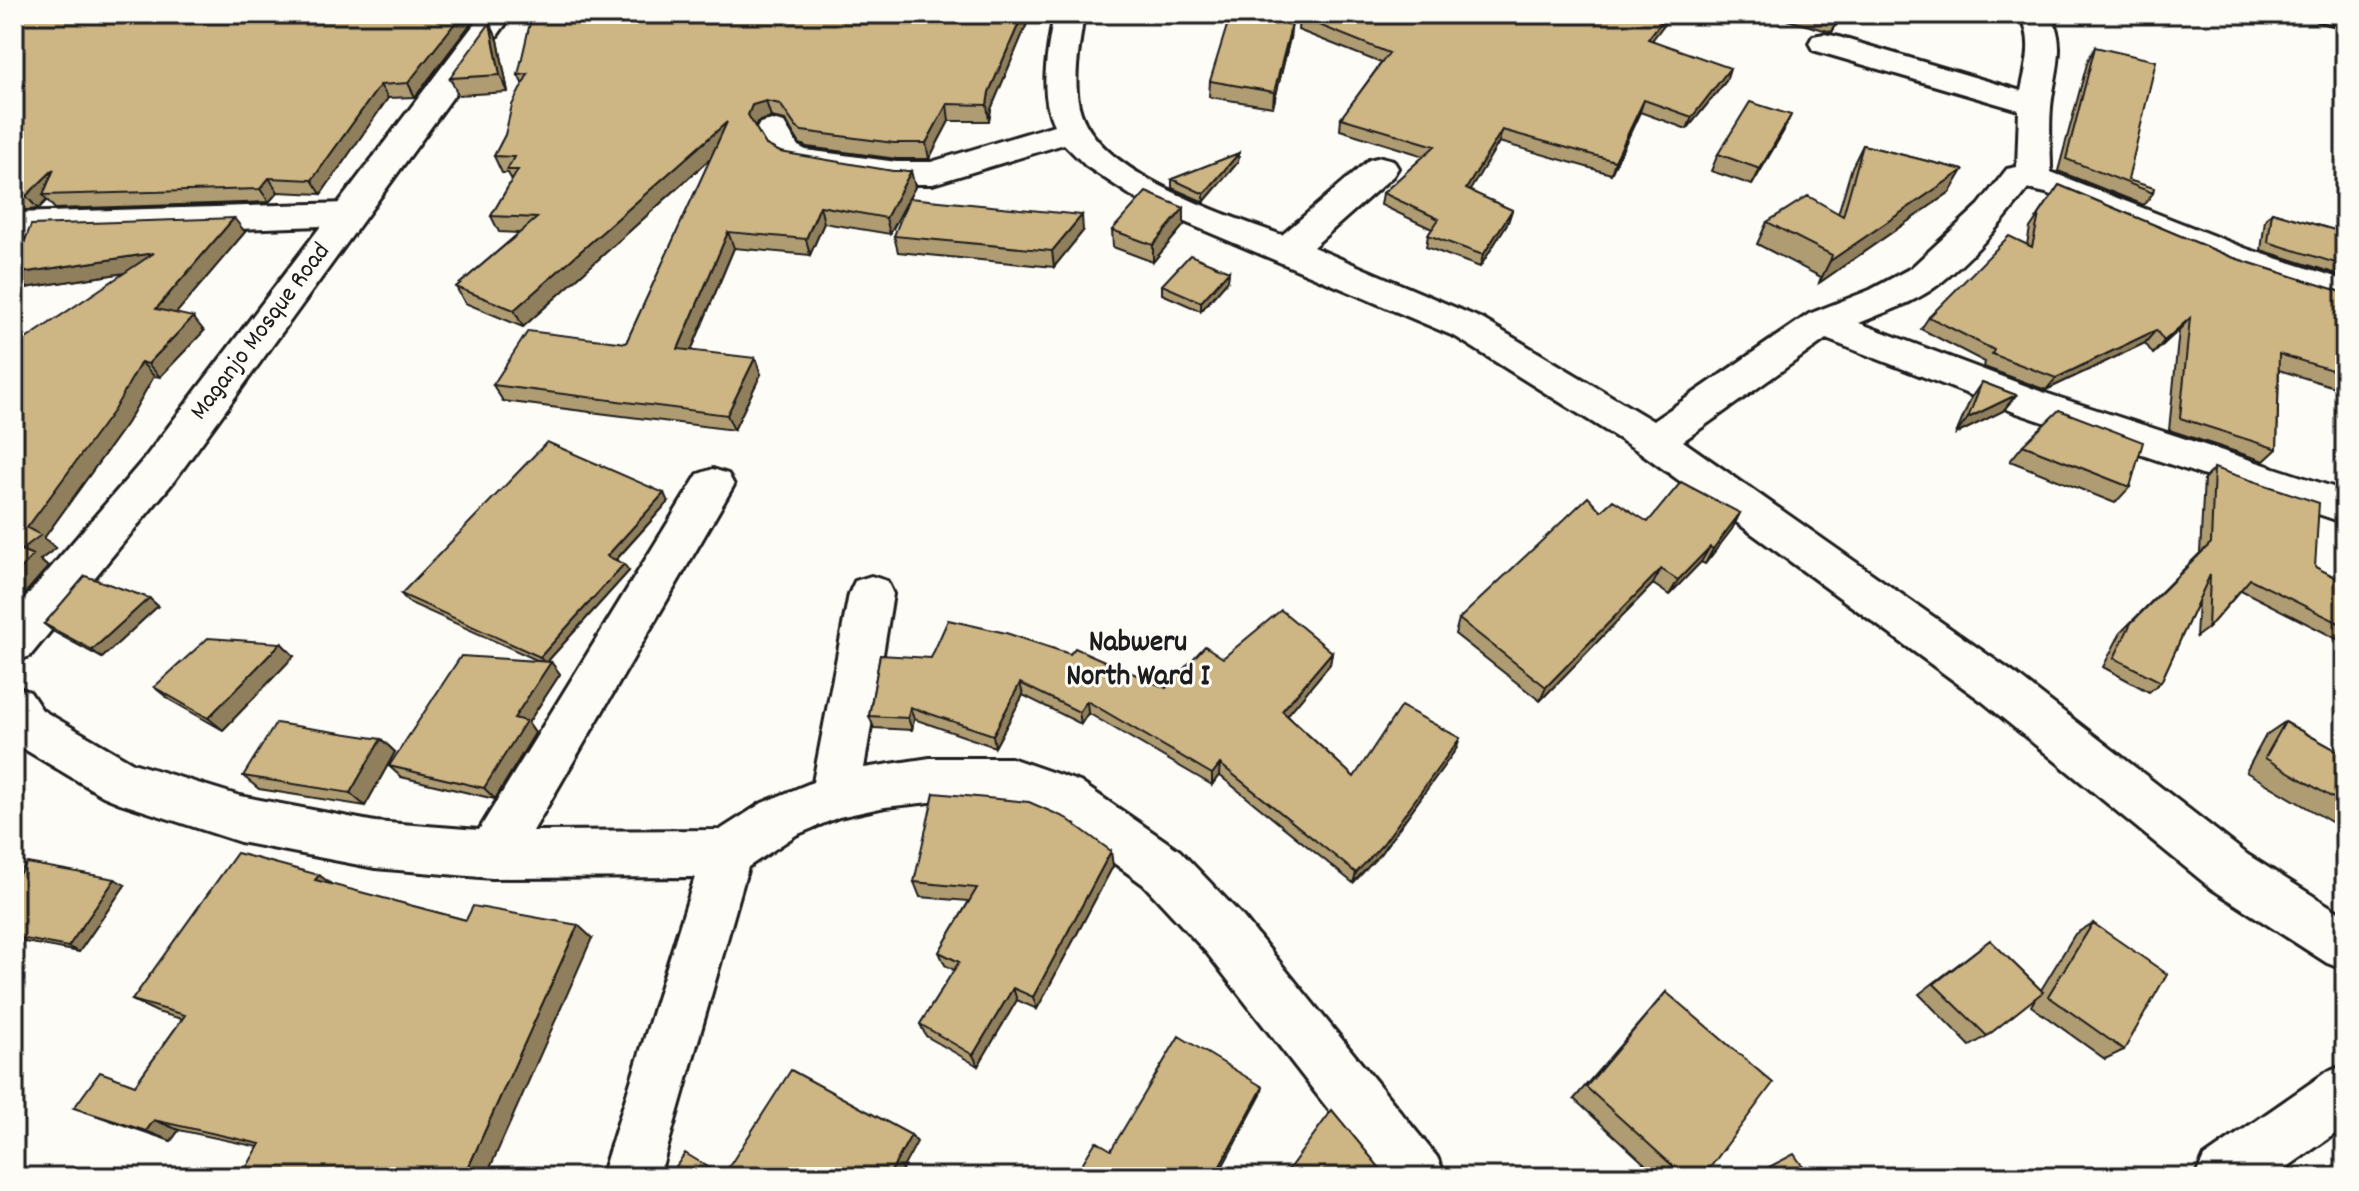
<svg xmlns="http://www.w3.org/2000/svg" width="2359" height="1191" font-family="Dekko,sans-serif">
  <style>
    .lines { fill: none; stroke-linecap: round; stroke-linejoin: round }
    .street-casing { stroke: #1c1c1c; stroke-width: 6 }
    .secondary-casing { stroke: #1c1c1c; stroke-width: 6 }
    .street { fill: #fdfcf7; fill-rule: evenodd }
    .secondary { fill: #fdfcf7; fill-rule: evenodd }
    .wall { fill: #b09c72; stroke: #1c1c1c; stroke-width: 2 }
    .shaded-wall { fill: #907f5c; stroke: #1c1c1c; stroke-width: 2 }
    .building { fill: #cdb584; stroke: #1c1c1c; stroke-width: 2 }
    .labels { text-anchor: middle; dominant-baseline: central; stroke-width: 6; stroke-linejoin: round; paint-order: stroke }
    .street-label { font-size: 26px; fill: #1c1c1c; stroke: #fdfcf7 }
    .quarter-label { font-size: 30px; font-weight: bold; fill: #1c1c1c; stroke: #fdfcf7 }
  </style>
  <rect width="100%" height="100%" fill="#fdfcf7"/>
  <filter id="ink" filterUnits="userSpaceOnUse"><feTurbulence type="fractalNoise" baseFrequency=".0125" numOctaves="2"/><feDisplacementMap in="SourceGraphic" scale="16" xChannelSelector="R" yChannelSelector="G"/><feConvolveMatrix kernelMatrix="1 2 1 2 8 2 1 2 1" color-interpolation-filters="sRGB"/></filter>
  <g filter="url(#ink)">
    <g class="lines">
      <defs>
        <path id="street" d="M1054,14h30c-4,29 -13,70 -3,99 21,62 143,101 201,122l87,-75 12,-3 12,3 5,8 -5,8 -80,71 169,72 171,102 156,-107 61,-24 41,-22 68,-63 28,-36 10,-2 2,-57 -206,-60 -4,-7 4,-7 11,-2 11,2 186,55c6,-28 13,-51 -1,-77h30c18,32 4,60 1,93 -2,22 0,43 0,65l196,77 98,31v26l-124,-39 -175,-74 -18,-4c-26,34 -56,69 -90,96 -22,17 -53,27 -79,38l186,70 300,98v32l-328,-110 -191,-74 -143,102 332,233 233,181 97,61v54l-18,-7 -115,-74 -229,-187 -343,-250 -184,-115 -309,-131 -61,-40 -22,-22 -131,40h-36l-111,-18 -12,-6 -18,-30 4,-7 12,-3 12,3 14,23 8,4 91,12h34l123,-37c-16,-33 -6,-76 0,-111z
          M2313,14h32v13l-28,-7z
          M348,203l12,3 5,8 -5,8 -12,3 -334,12v-24z
          M713,469l15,5 6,11 -201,346 187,-1 42,-27 51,-21 36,-188 6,-13 16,-5 16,5 6,13 -29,174 66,-10h81l69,24 100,69 63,66 194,240 9,20h-65l-174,-224 -63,-68 -97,-71 -36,-12h-81l-45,5 -46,10 -43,18 -48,32 -89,310h-58l94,-300 -203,1 -117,-10 -135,-26 -120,-39 -17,-7 -89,-53v-57l16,6 12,18 91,53 107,33 135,26 104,8 219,-356z
          M2345,1065v62l-72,50h-78l9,-20 121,-84z"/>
        <path id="secondary" d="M482,14h31l-339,467 -144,175 -16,6v-51l130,-152z"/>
      </defs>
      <use href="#street" class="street-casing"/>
      <use href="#secondary" class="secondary-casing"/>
      <use href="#street" class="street"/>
      <use href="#secondary" class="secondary"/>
    </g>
    <path class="wall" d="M14,14l135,4 52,-4h277l-63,83 -27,1 -67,96 -43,-2 -9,10 -214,7 -8,-9 -9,9 -24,2z
      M774,14h257l-40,95 -2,12h-40l-20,38h-32l-90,-12 -7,-3 -15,-24 -14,-3 -14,5 -2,5 11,18 14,7 135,35 -25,47 -66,-11 -14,32 -76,-7 -43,103 70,23 -27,56 -231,-29 -10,-16 133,-42 85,-185 -188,169 -58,-24 -9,-16 63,-54 -20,-1 -8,-16 21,-36 -4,-7h-6l-8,-17 11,-21 18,-50 -5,-10 255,-58z
      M1672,14l-20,26 74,41 -39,48 -47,-17 -29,62 -112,-32 -30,49 43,19 -4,12 -28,45 -54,-20 2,-12 4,-6 -51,-24 2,-12 41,-37 -84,-26 1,-12 40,-55 -83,-33 1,-13z
      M1789,14h54l-11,18 -45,-12z
      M1290,38l-17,69 -64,-10 1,-16z
      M498,40l10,52 -50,3 -8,-17z
      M2095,47l33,133 25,13 -9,12 -86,-34 30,-111z
      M1783,132l-31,53 -41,-14 7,-17z
      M1863,145l100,25 -13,22 -131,91 2,-6 -64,-33 10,-22 71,-8 14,-47z
      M1239,153l-1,9 -34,40 -32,-14v-9z
      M2059,185l172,72 114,36v91l-4,5 -62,-19 -2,79 -13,12 -95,-31 10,-100 -26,24 -8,-11 -99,47 -62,-23 1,-5 -64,-33 8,-12 98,-72 3,-17z
      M2272,212l73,21v41l-2,2 -82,-26 4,-30z
      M1184,225l-31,37 -40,-15 -1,-17z
      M1083,231l-29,36 -156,-15 -4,-16z
      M245,232l-69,81 28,18 -44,46 -6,-1 -27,47 -83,115 12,10 -16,12 8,7 -34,39 110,-333 -99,15z
      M1229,271l-1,9 -27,31 -39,-17v-9z
      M1982,382l34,13 -13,16 -47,23 15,-36z
      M2023,445l107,42 -15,16 -105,-42z
      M2214,468l101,99 30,15v61l-104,-53 -33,38 -12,9 2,-36 -37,81 -12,10 -46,-25 18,-35 79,-79 4,-74z
      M668,502l-52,58 13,11 -82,91h4l9,12 -32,49 7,10 -40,66 -94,-22 -12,-11 150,-105 -131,-59 -7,-8z
      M1601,511l47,11 92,-9 -8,16 -27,35 -4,-2 -32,33 -16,-11 -113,117 -85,-67 4,-15z
      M149,598l9,8 -56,52 -48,-26 -10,-8z
      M281,643l13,13 -71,74 -53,-30 -16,-13z
      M1332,652l-2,12 -43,51 67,62 102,-28 -76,105 -27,29 -134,-108 -7,10 -124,-72 -7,11 -58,-29 -28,52 -81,-28 -2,11 -38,-2 -5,-12 11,-61 286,33 57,-30z
      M2285,722l60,33v75l-99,-58 20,-37z
      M381,739l14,13 -30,54 -106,-17 -16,-13z
      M1113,866l-76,143 -20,-9 -39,66 -52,-30 -6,-12 34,-54 -9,-5 -6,-13 30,-51 -49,-4 -6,-15z
      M319,875l13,10 134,35 126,18 -334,209 -79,-17 -8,11 -97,-33 61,-23 47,-66 -25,-7 -25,-12z
      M14,881l111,4 -46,67 -65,-12z
      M2093,923l31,127 -19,9 -74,-53 5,-9 -49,39 -17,10 -51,-52 71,-54 51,50 34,-56z
      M1666,992l37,185h-44l-85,-78z"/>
    <path class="shaded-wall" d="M462,14h16l-63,83 -7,-14z
      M1023,14h8l-40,95 -2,12 -2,-16 2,-13z
      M1667,14h5l-28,37 4,-12z
      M1840,14h3l-11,18 6,-15z
      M490,23l8,17 10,52 -8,-17z
      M1292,23l-2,15 -17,69 1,-15z
      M1730,68l-4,13 -39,48 5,-12z
      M380,85l8,13 -67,96 -9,-14z
      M1644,100l-4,12 -29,62 4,-13z
      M766,101l5,16 -14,5 -4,10 -5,-17 4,-10z
      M947,104l2,17 -20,38 -3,-16z
      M1791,115l-8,17 -31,53 8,-16z
      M727,122l6,16 -210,189 -9,-17z
      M1502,130l-3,12 -36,60 3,-13z
      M1239,153l-1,9 -34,40v-8z
      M54,169l-11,26 4,5 -9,9 -12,-13z
      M1963,170l-13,22 -131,91 11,-22z
      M911,171l4,16 -25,47 -4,-16z
      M269,178l9,14 -9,10 -9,-13z
      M820,206l4,17 -14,32 -4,-16z
      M1184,208v17l-31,37v-17z
      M1512,210l-4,12 -28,45 3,-12z
      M1082,215l1,16 -29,36 -2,-16z
      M234,218l11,14 -77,91 -12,-14z
      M728,232l6,16 -49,117 -7,-16z
      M154,253l11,14 -140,21 -11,-11v-3z
      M1229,271l-1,9 -27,31v-9z
      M193,317l11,14 -44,46 -12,-13z
      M2190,318l-11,12 -26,24 11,-13z
      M2156,330l-11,13 -99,47 10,-12z
      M755,358l6,16 -27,56 -7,-15z
      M141,362l13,14 -27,47 -83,115 12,10 -16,12 8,7 -34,39v-30l13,-48z
      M2016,395l-13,16 -47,23 12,-16z
      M664,493l4,9 -56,62 -5,-8z
      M1740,513l-8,16 -27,35 8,-15z
      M1710,547l-9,15 -32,33 9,-15z
      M624,564l5,7 -84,93 -5,-7z
      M1661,569l-8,15 -113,117 6,-14z
      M149,598l9,8 -56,52 -10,-8z
      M281,643l13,13 -71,74 -15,-12z
      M1332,652l-2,12 -49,59 1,-12z
      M551,662l9,12 -32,49 7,10 -40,66 -11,-11 30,-70z
      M1020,683l3,12 -28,52 -2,-12z
      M1087,701l1,12 -7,11 -2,-12z
      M910,707l4,12 -2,11 -4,-12z
      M1460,738l-4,11 -76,105 -27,29 3,-10z
      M381,739l14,13 -30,54 -15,-13z
      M1220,764l-1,11 -7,10v-11z
      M1111,851l2,15 -76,143 -4,-12z
      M319,875l19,14 -23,-9z
      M115,879l10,6 -46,67 -11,-5z
      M578,925l14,13 -106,239h-22z
      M1013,988l4,12 -39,66 -5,-11z
      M1263,1087l-2,8 -44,82h-3z
      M154,1120l25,10 -8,11 -25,-10z
      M911,1135l6,7 -19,35h-10z"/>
    <path class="building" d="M14,14h43l92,4 52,-4h261l-54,69 -28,2 -68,95 -43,-2 -9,11 -217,6 11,-26 -28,27 -12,1z
      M532,14h188l53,3 1,-3h249l-34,78 -2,13 -40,-1 -21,39h-32l-92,-12 -6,-4 -16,-23 -14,-3 -14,4 -4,10 18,30 14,7 113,19h18l-25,47 -66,-12 -14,33 -78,-7 -50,117 77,9 -28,57 -234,-30 35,-54 98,12 101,-221 -213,188 -58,-23 81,-69 -46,-2 27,-46h-11l7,-13 -20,-1 11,-21 7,-30 16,-31 -10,1z
      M1302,14h365l-19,25 82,29 -38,49 -48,-17 -29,61 -113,-31 -36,59 46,21 -29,45 -55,-20 11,-16 -56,-26 52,-47 -94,-28 48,-65 -90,-36z
      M1826,14h14l-2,3z
      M1230,16l62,7 -18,69 -64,-11z
      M490,23l10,52 -50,3z
      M2095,47l61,14 -28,119 26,8 -1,5 -87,-34z
      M1750,102l41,13 -31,54 -42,-15z
      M1863,145l100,25 -133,91 2,-6 -65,-33 41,-26 35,20z
      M1239,153l-35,41 -32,-15z
      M2059,185l172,72 114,36v81l-66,-20 -2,95 -97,-31 10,-100 -26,23 -8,-11 -100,48 -64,-24 2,-4 -65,-33 80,-81 23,11 7,-32z
      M1146,192l38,16 -31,37 -41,-15z
      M909,198l173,17 -30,36 -158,-15z
      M2272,212l73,21v33l-77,-24z
      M234,218l-78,91 37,8 -45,47 -7,-2 -27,48 -87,118 14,7 -20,15 12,5 -19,21v-229l140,-94 -140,21v-5l17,-44z
      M1190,255l39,16 -28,31 -39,-17z
      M1982,382l34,13 -48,23z
      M2059,410l84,32 -13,45 -107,-42z
      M547,442l117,51 -57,63 17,8 -84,93 -139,-63z
      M2214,468l105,35 -4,64 30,15v44l-95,-47 -42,49 2,-53 -49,107 -47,-24 17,-35 80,-80z
      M1681,482l59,31 -27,36 -3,-2 -32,33 -17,-11 -115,118 -87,-68 129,-122 13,14 12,-11 35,22z
      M85,576l64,22 -57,52 -48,-26z
      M1281,610l51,42 -50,59 72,66 47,-71 59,32 -77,106 -27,29 -136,-109 -8,10 -125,-73 -8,11 -59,-29 -27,52 -83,-28 -2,11 -39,-2 11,-61 51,3 17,-38 58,13 64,21 5,-6 91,40 39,-42 18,12z
      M208,638l73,5 -73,75 -54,-31z
      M461,656l90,6 -37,56 12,3 -42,67 -95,-22z
      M2285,722l60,33v50l-80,-47z
      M276,723l105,16 -31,54 -107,-17z
      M934,793l95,9 37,16 45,33 -78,146 -20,-9 -40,67 -53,-31 39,-62 -20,-10 38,-64 -63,-6z
      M237,853l82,22 -4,5 151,40 7,-14 105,19 -114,252h-223l19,-33 -106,-24 -8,11 -72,-23 26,-36 35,13 50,-70 -53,-15z
      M27,863l88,16 -47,68 -54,-10v-56z
      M2093,923l74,51 -43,76 -76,-54z
      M1990,940l53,52 -56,44 -53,-52z
      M1666,992l107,91 -70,94h-18l-99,-90z
      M1179,1036l84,51 -49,90h-140l22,-36 15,9z
      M791,1070l120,65 -23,42h-219l16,-24 38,23z
      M1332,1110l51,62 17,1 -3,4h-114z
      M1794,1154l16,23h-60z"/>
  </g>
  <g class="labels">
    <g class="street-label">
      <text transform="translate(261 332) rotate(-53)">Maganjo Mosque Road</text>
    </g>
    <g class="quarter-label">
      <text x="1138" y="644">Nabweru<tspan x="1138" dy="34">North Ward I</tspan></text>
    </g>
  </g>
  <rect width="2359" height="1191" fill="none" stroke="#fdfcf7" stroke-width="48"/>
  <rect x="24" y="24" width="2311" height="1143" fill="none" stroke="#1c1c1c" stroke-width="3" filter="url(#ink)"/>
</svg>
